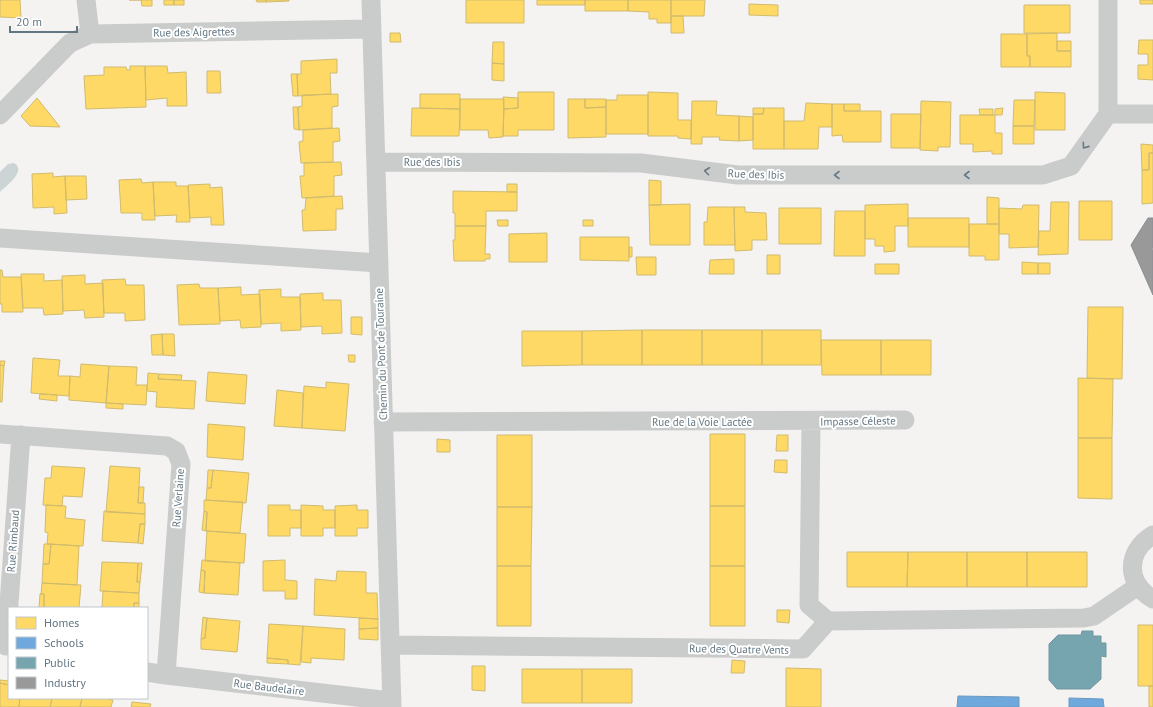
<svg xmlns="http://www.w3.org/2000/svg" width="1153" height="707" font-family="'PT Sans',sans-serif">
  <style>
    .water { fill: #ccd4d6 }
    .homes { fill: #ffd966; stroke: #d0bb6e }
    .schools { fill: #6fa8dc; stroke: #6b99c1 }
    .public { fill: #76a5af; stroke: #7097a2 }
    .industry { fill: #999; stroke: #888e92 }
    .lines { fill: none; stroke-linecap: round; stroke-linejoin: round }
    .minor { stroke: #cacccc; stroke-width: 19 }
    .oneway { stroke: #677a86 }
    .labels { text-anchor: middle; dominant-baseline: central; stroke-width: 4; stroke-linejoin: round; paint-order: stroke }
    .street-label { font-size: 11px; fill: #627682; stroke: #fff }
  </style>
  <rect width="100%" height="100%" fill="#f4f3f1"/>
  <path class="water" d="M14,163c13,8 -7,22 -14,29v-20l8,-8z"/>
  <path class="homes" d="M0,0h20l1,18 -21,-1z
    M129,0h23v6h-10l-1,-6z
    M164,0h10v5h-10z
    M174,0h10v5h-10z
    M256,0h10v2h-9z
    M266,0h23v1l-23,1z
    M466,0h58v23h-58z
    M537,0h48v5h-48z
    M585,0h43v11h-43z
    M628,0h43v23h-14v-4h-8v-7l-21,-1z
    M671,0h34l-1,16h-33z
    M1140,0h13v4h-13z
    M749,4l29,1v11l-29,-1z
    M1024,5h46v28h-46z
    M671,16h12l1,17h-13z
    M390,33h10l1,9h-11z
    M1057,33v18h14v16h-41v-11h-3v-22z
    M1001,34h26v22h3v11h-29z
    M1139,40h14v40l-15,-1v-14h10v-11h-10z
    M1057,41h14v10h-14z
    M493,42h11v22l-12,-1z
    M337,59v14h-7l1,21 -33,2 -1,-22h4v-13z
    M492,63l12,1v17l-12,-1z
    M130,66h15l1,41 -60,2 -2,-33 20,-1v-8h22l1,3h3z
    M145,66h22l1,7 18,-1 1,34h-20v-8l-21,2z
    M207,71h13l1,22h-14z
    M291,74h6l1,22h-5z
    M518,92h36v38h-36v6h-15l1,-27 14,-1z
    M648,92l30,1v27h13v19l-13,-1v-2h-30z
    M1035,92l30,1v37h-30z
    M338,94v12l-6,1v21l-33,2 -1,-23 4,-1v-11z
    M420,94h40v15l-40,-1z
    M617,95h31v39h-42v-34h11z
    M503,97l15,1v10l-14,1z
    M37,98l23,29 -30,-1 -9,-10z
    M460,99h44l-1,38 -14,1 -1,-8h-28z
    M568,99h17v9l21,-1v30l-38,1z
    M585,99h21v8l-21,1z
    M1014,100h21l-1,26h-21z
    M692,101h25l-1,14 23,1v25l-20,-1 1,-3h-18v7h-11z
    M921,101l30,1 -1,45h-12v4l-18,-1z
    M806,103l26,1v23h-13l-1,22h-34v-28h20z
    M832,104h12v7h37v31h-38l-1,-7 -10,1z
    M844,104h16v7h-16z
    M293,107h5l1,23 -5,-1z
    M412,108l48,1 -1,27h-48z
    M753,108h11l-1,6h-10z
    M764,108h20v41h-31v-35h10z
    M1003,108l-1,7h-7v-6z
    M979,109h14v6h-13z
    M891,114h30l-1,34h-29z
    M960,115h35v18h7v21h-10v-3l-19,1v-8h-13z
    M739,116l14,1v23l-14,1z
    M1013,126h21v18h-21z
    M339,128l1,13 -7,1v20l-32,1 -2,-21 4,-1v-11z
    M1141,144l12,1v8h-4v17h-7z
    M1149,153h4v50l-11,1v-34h7z
    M341,162l1,13 -8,1v20l-32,2 -2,-22h4v-13z
    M53,173v4l12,-1 2,37 -13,1v-7l-21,1 -1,-34z
    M65,176h21l1,23 -21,1z
    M141,179l1,4 11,-1 2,38h-13v-7h-21l-2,-33z
    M649,180l12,1v24h-12z
    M153,182h23v4h12l2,36h-14l1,-7 -22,1z
    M210,184v4l12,-1 2,38h-13v-8l-21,1 -2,-33z
    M507,184h10v8h-10z
    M453,191l64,1v19h-31v15h-31v-13h-2z
    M342,196l1,13h-7v21l-33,1 -1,-21h3l1,-12z
    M987,197l12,1v26h-12z
    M1079,201h33v39h-33z
    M1051,202h18l-1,52 -30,1 1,-24h11z
    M690,204v41h-40l-1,-40z
    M908,204v22h-13v25l-11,1v-6h-9v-7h-10v-34z
    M1023,205h16l-1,42 -29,1v-14h-10v-26l23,1z
    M708,207h26l1,38h-31v-23h3z
    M734,207h11v5l21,1 1,27h-15v10l-17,1z
    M779,208h42v36h-42z
    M835,211h30v45h-31z
    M908,218h61v29h-61z
    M497,220h11v6h-10z
    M583,220h10v6h-10z
    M969,224h30v36h-14v-4h-16z
    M455,226h31l-1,28h5v5h-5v2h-31l-1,-21h2z
    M547,233v29h-38v-28z
    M580,237h49v24l-49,-1z
    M629,247h3v10h-3z
    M767,255h13v19h-13z
    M636,257h20v18h-19z
    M734,259v15h-25l1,-14z
    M1022,262l16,1v11h-16z
    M1038,263h12v11h-12z
    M875,264h24v10h-24z
    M0,270h2l1,7h18l2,35h-21v-8h-2z
    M21,274h23v7l18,-1 1,34 -19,1 -1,-7h-20z
    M85,275v9l18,-1 1,34 -19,1 -1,-8 -21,1 -1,-35z
    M125,279l1,6h18l1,35 -20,1v-8h-21l-2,-33z
    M199,284l1,4h18l2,36 -41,1 -2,-40z
    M241,287v8l19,-1 1,33 -20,1 -1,-8 -20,1 -2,-33z
    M281,289v8h19l1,33 -20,1v-8l-20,1 -2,-34z
    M323,293v7h18l1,33 -20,1v-8l-21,1 -1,-33z
    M1088,307h35l-1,72 -35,-1z
    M351,317h11v18l-11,-1z
    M642,330h60v35h-60z
    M642,330v35h-60v-34z
    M702,330h60v35h-60z
    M762,330h59v35h-59z
    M522,331h60v34l-60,1z
    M162,334h12l1,22 -12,-1z
    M162,334l1,21h-11l-1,-20z
    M821,340h60v35h-59z
    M881,340h50v35h-50z
    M348,355h7v7h-6z
    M33,358l27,2 -2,16h12l-1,20 -38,-3z
    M0,361h5l-1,5 -4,-1z
    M81,364l28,2 -3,37 -37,-3 1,-24 10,1z
    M0,365l4,1 -2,36h-2z
    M109,366l28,1 -1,18h11l-1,20 -40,-2z
    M208,372l39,3 -2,29 -39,-3z
    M148,373l11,1 -1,5 38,2 -2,28 -38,-2 1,-15 -10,-1z
    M159,374l23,1 -1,5 -23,-1z
    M1078,378l35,1 -1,59h-34z
    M326,382l23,2 -4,47 -43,-3 2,-42 22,2z
    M277,390l26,3 -1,35 -28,-2z
    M40,394l17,1v6l-18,-2z
    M106,403l17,1v5l-17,-1z
    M208,424l37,3 -2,33 -36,-3z
    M710,434h35v72h-35z
    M497,435h35v72h-35z
    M777,435h11v16h-12z
    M1078,438h34v61l-34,-1z
    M437,439l13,1v12h-13z
    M775,460h12v13l-13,-1z
    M52,466l33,2 -3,29 -19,-1 -1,10 -19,-1 2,-27h6z
    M110,466l30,2 -2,35h7v11l-39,-2z
    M208,470h5l-2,18h-4z
    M213,470l36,3 -3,30 -40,-3 1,-12h4z
    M139,487h5l-1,16h-5z
    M204,500l39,2 -3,31 -34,-2 1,-19 -3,-1z
    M46,505l20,1 -1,12 20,2 -2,26 -36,-2 1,-11 -3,-1z
    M268,505h22v5h11v18h-11v8h-22z
    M301,505l22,1v4h12v18h-12v8h-22z
    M357,505v5h11v18h-11v8h-22v-30z
    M710,506h35v60h-35z
    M497,507h35l-1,59h-34z
    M104,511l41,3v10h-5l-2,19 -36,-2z
    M204,511l3,1 -1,19 -4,-1z
    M140,524h5l-2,20 -5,-1z
    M207,531l39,3 -2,29 -39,-2z
    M44,544h7l-2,20h-6z
    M51,544l28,2 -2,39 -35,-2 1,-19h6z
    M847,552h61l-1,35h-60z
    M908,552h59v35h-60z
    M967,552h60v35h-60z
    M1027,552h60v35h-60z
    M202,560l38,3 -2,32 -34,-2 1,-22 -4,-1z
    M285,560v20l12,1v18h-12v-8h-22v-30z
    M102,562l36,1 -1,19h3l-1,11 -39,-2z
    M138,563h4l-2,19h-3z
    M497,566h34v60h-34z
    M710,566h35v60h-35z
    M201,570l4,1 -1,22 -5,-1z
    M337,571l29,1v21h11l1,26 -64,-4 1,-36 21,2z
    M42,583l39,2 -2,23h-35v-14h-3z
    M103,591l36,2v10h-5v5h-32z
    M40,594h4v14h-5z
    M134,603h5v5h-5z
    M777,610h13l-1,13 -12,-1z
    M203,617l4,1 -2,20 -4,1z
    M207,618l33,3 -3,31 -36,-3v-10l4,-1z
    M359,618l19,1v9l-19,1z
    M269,624l34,2 -3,39 -12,-1v-4l-21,-2z
    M1138,625h15v61h-15z
    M303,626l42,3 -1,31 -33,-2v5l-10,-1z
    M378,628v12l-19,-1v-10z
    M267,658l21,2v4l-21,-1z
    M732,660l13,1 -1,12h-13z
    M472,666h13v25l-13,-1z
    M786,668l35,1v38h-35z
    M522,669h60v34h-60z
    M582,669h50v34h-50z
    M0,680l9,1v4l-9,-2z
    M0,683l9,2v13h11l-1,9h-19z
    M1149,686h4v21h-4z
    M20,698h32l-2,9h-31z
    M52,698h30l-2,9h-30z
    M82,698h22l9,2 -2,7h-31z
    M132,702l19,2 -1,3h-19z"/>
  <path class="schools" d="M958,696l61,1v10h-62z
    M1069,698l34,1 1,8h-35z"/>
  <path class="public" d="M1082,631h11v5h8v7h5v14l-5,-1v23l-11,10h-33l-8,-9v-36l9,-9h23z"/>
  <path class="industry" d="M1148,218h5v29l-1,2 1,2v44l-22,-50z"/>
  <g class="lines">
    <path class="minor" d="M86,0l4,34
      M371,0l21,707
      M1108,0v114h45
      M0,115l70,-72 20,-9 282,-5
      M376,162l265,1 97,12h305l28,-9 37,-52
      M0,238l379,25
      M811,421l-2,184 19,16
      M383,422l522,-2
      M0,434l167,12 9,5 5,13 -15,211
      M1153,535c-27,16 -28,48 0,64
      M390,645l413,4 25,-28 256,-3 10,-2 44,-30
      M6,646l15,-211
      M147,672l19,3 216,25 10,-1"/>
  </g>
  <defs><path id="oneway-chevron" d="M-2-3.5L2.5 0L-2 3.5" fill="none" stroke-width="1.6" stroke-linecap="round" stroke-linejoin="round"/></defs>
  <g class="oneway">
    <use href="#oneway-chevron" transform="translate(1085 146) rotate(125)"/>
    <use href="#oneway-chevron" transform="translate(707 171) rotate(-173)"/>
    <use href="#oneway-chevron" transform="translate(837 175) rotate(-180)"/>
    <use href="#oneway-chevron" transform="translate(967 175) rotate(180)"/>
  </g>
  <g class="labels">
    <g class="street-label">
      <text transform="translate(194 32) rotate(-1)">Rue des Aigrettes</text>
      <text x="432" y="162">Rue des Ibis</text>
      <text transform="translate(756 174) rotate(2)">Rue des Ibis</text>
      <text transform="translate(381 354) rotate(-92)">Chemin du Pont de Touraine</text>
      <text transform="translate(858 421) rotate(-1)">Impasse Céleste</text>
      <text x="702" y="422">Rue de la Voie Lactée</text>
      <text transform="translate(178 498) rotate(-86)">Rue Verlaine</text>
      <text transform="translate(13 541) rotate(-86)">Rue Rimbaud</text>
      <text transform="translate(739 649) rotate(1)">Rue des Quatre Vents</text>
      <text transform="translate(269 687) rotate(7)">Rue Baudelaire</text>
    </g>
  </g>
  <rect x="8" y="607" width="140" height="92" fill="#ffffff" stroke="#c0c8cd"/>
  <rect x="16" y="617" width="20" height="12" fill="#ffd966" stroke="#c0c8cd"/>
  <text x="44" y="627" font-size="12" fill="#627682">Homes</text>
  <rect x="16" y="637" width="20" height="12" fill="#6fa8dc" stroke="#c0c8cd"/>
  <text x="44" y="647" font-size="12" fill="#627682">Schools</text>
  <rect x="16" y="657" width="20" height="12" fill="#76a5af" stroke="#c0c8cd"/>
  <text x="44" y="667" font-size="12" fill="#627682">Public</text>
  <rect x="16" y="677" width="20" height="12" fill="#999999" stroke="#c0c8cd"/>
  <text x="44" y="687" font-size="12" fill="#627682">Industry</text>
  <path d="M10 26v6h67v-6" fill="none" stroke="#627682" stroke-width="2"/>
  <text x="16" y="26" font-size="12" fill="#627682" stroke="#ffffff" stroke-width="3" paint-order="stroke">20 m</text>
</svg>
